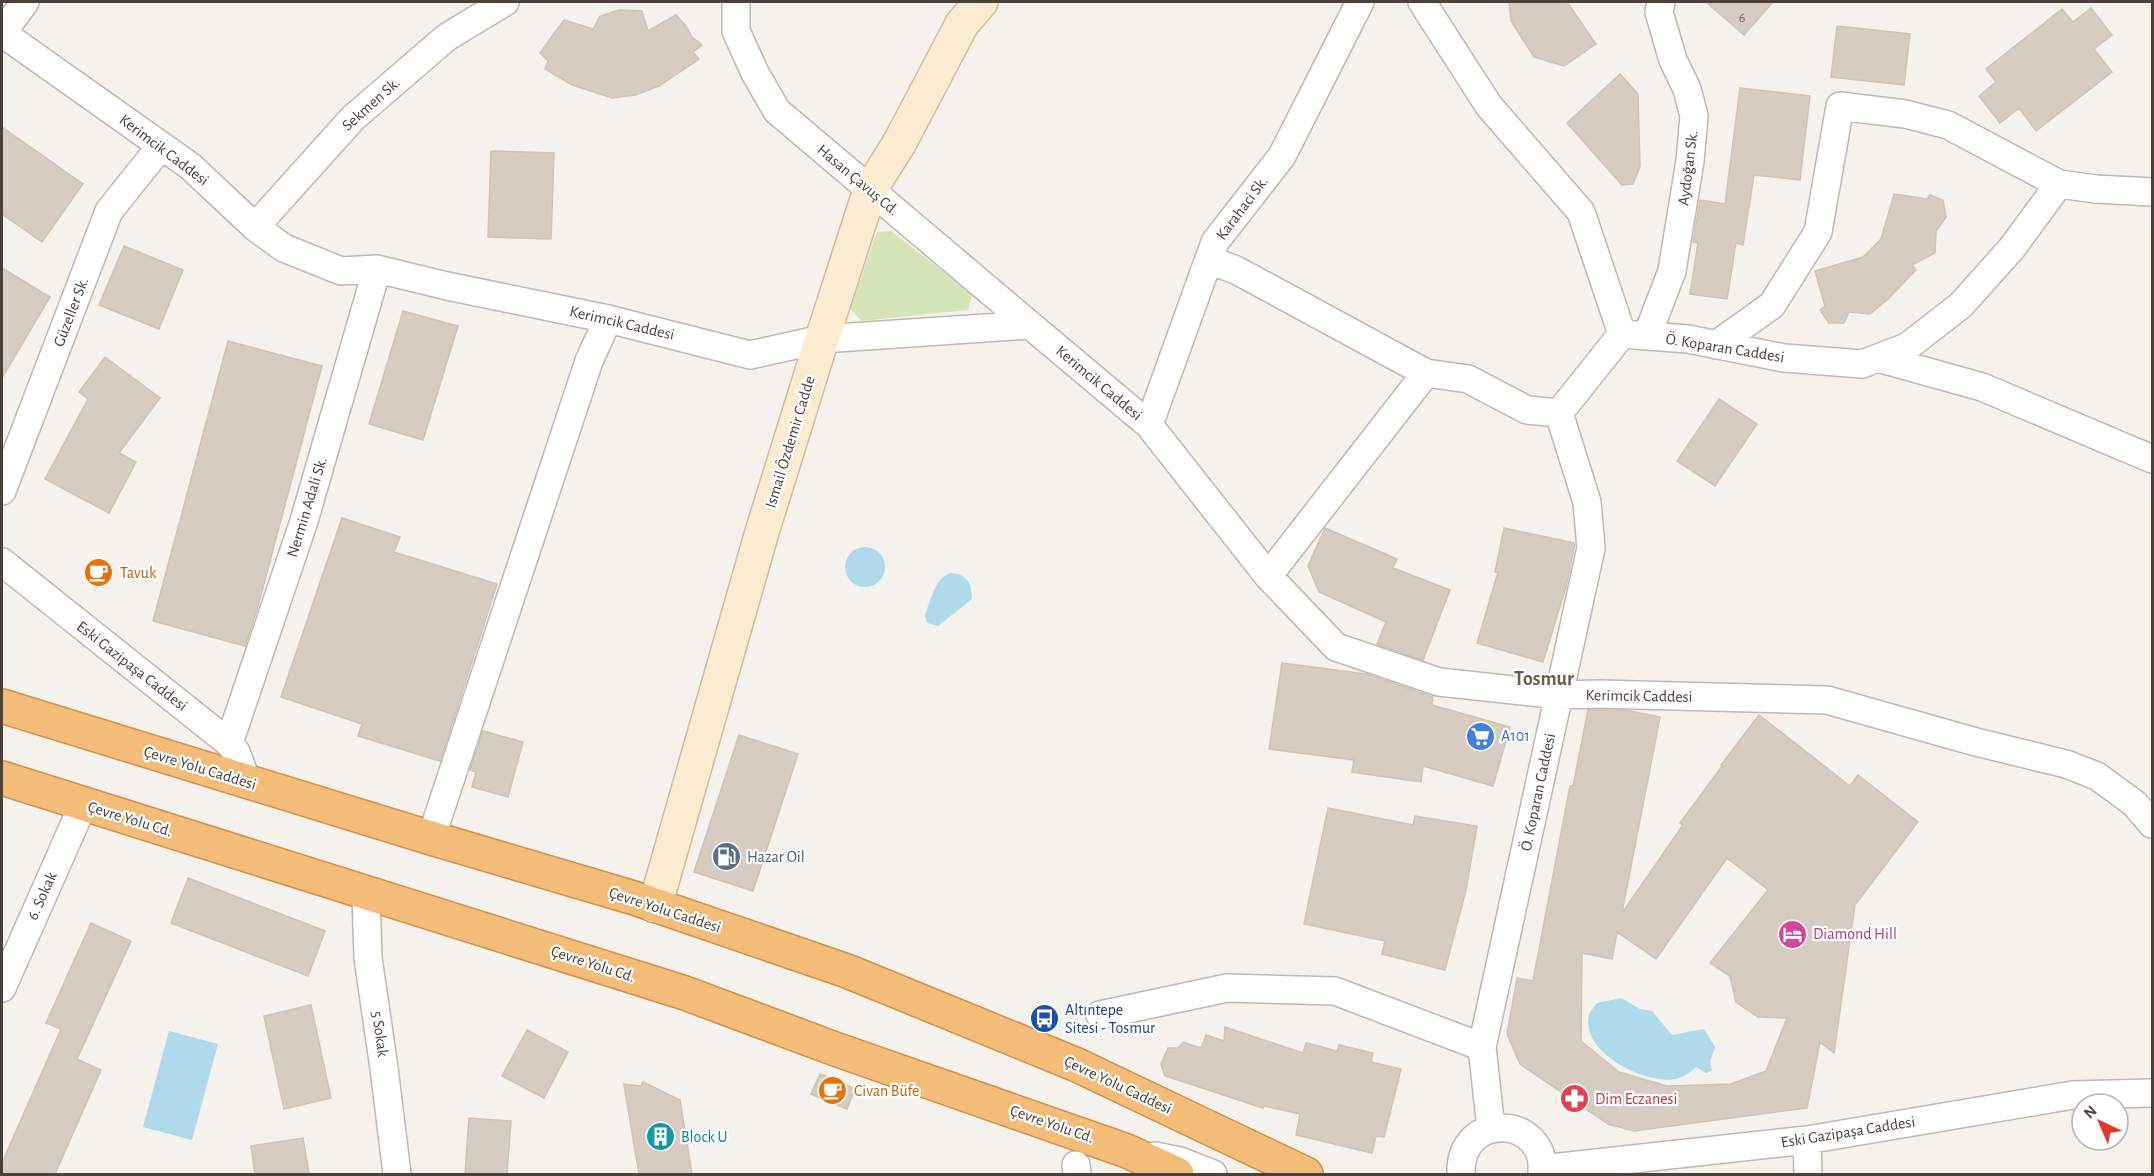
<svg xmlns="http://www.w3.org/2000/svg" width="2154" height="1176" font-family="'Alegreya Sans',sans-serif">
  <style>
    .green { fill: #d6e5b8 }
    .water { fill: #aedaec }
    .building { fill: #d6ccc2; stroke: #d0c3b6; stroke-width: 1.5; fill-rule: evenodd }
    .lines { fill: none; stroke-linecap: round; stroke-linejoin: round }
    .street-casing { stroke: #c0b8af; stroke-width: 30 }
    .secondary-casing { stroke: #d1be9f; stroke-width: 36 }
    .highway-casing { stroke: #d29048; stroke-width: 36 }
    .street { stroke: #fff; stroke-width: 27 }
    .secondary { stroke: #fbebd0; stroke-width: 33 }
    .highway { stroke: #f3bc79; stroke-width: 33 }
    .labels { text-anchor: middle; dominant-baseline: central; stroke-width: 4.5; stroke-linejoin: round; paint-order: stroke }
    .number-label { font-size: 14px; fill: #6c645c }
    .street-label { font-size: 16px; fill: #49413a; stroke: #fff }
    .food-label { font-size: 16px; fill: #c56008; stroke: #fff; text-anchor: start }
    .shop-label { font-size: 16px; fill: #366cbe; stroke: #fff; text-anchor: start }
    .service-label { font-size: 16px; fill: #4e5e75; stroke: #fff; text-anchor: start }
    .hotel-label { font-size: 16px; fill: #b23c85; stroke: #fff; text-anchor: start }
    .transit-label { font-size: 16px; fill: #164399; stroke: #fff; text-anchor: start }
    .health-label { font-size: 16px; fill: #be3a42; stroke: #fff; text-anchor: start }
    .culture-label { font-size: 16px; fill: #0d838f; stroke: #fff; text-anchor: start }
    .quarter-label { font-size: 20px; font-weight: bold; fill: #6b5e52; stroke: #fff }
  </style>
  <rect width="100%" height="100%" fill="#f5f1ec"/>
  <path class="green" d="M891,231l81,63 -4,16 -107,11 -11,-13 27,-76z"/>
  <path class="water" d="M845 567a20 20 0 1 1 40 0a20 20 0 1 1-40 0Z
    M950,573c17,1 22,10 22,26l-34,27 -11,-3 -2,-8c5,-13 10,-37 25,-42z
    M1621,998l19,11 12,2 20,24 32,-6 11,18 -5,15 2,9 -6,2 -10,-6c-6,5 -12,10 -20,12 -30,6 -96,-26 -87,-64 1,-4 6,-9 8,-12z
    M169,1031l49,13 -26,96 -49,-13z"/>
  <path class="building" d="M1509,2h58l29,42 -32,22 -30,-9 -23,-36z
    M1706,2h67l-29,33z
    M2091,8l21,27 -18,14 18,23 -76,59 -17,-23 -19,15 -21,-27 17,-14 -10,-13 76,-60 11,13z
    M619,10l23,1 6,20 28,-16 10,11 6,11 10,8 -9,7 6,7 -40,27 -24,9 -23,3 -40,-13 -27,-16 3,-8 -8,-8 24,-33 29,9 7,-13z
    M1837,26l73,8 -6,51 -73,-8z
    M1620,74l18,20 2,72 -7,18 -11,1 -55,-62z
    M1740,88l70,8 -10,84 -46,-5 -11,70 -7,-2 -9,56 -37,-5 8,-51 -5,-1 7,-42 25,4z
    M2,127l81,57 -41,58 -40,-28z
    M491,151l63,2 -3,86 -63,-2z
    M1894,194l33,5 3,-4 13,5 3,17 -10,14 -1,22 -23,12 4,5 -29,30 -17,14 -21,-2 -5,11h-15l-9,-13 5,-4 -10,-35 48,-14 18,-18z
    M124,246l59,24 -24,59 -60,-24z
    M2,268l48,29 -48,81z
    M403,311l55,15 -35,114 -54,-16z
    M228,341l94,25 -65,244 -12,36 -92,-25z
    M105,357l55,41 -41,55 17,9 -27,51 -64,-34 43,-80 -9,-7z
    M1719,399l38,25 -42,62 -38,-25z
    M342,518l58,19 -6,15 103,32 -57,177 -82,-25 4,-12 -81,-27z
    M1325,528l72,31 -4,9 57,22 -27,70 -46,-16 9,-22 -67,-30 -11,-26z
    M1504,528l71,15 -9,44 -23,75 -66,-19 21,-71h-3z
    M1282,663l84,11 67,23 -1,8 78,22 -17,59 -70,-20 -2,16 -69,-10 2,-12 -85,-11z
    M1588,710h37l35,7 -38,196 61,-88 -3,-2 42,-57 -1,-1 38,-50 91,71 8,-11 60,47 -63,83 -21,148 -14,-11 -13,66 -173,23 -26,-7 -88,-60 -13,-30 10,-56 16,3 37,-195h3zM1727,858l41,32 -58,73 20,13 6,26 22,15 29,1 -21,53 -35,13 -64,2 -48,-14 -38,-31 1,-88 30,6 5,-27 39,27z
    M483,731l40,11 -15,55 -36,-10 4,-15 -6,-2z
    M739,735l59,19 -45,137 -59,-19z
    M1328,808l85,17 2,-9 62,10 -11,64 -21,80 -63,-16 3,-13 -81,-17z
    M188,878l137,53 -17,45 -137,-53z
    M91,923l40,18 -54,118 24,11 -46,104h-53v-11l59,-134 -15,-6z
    M311,1005l20,93 -47,11 -20,-93z
    M1225,1027l78,26 3,-10 31,8 2,-6 34,8 -2,9 30,7 -17,68 -8,-1 -4,17 -76,-18 4,-21 -36,-8 -1,2 -98,-32 -4,-12 7,-16h10l5,-6 18,6 5,-13 18,6z
    M527,1030l41,22 -24,46 -42,-22z
    M820,1074l35,15 -8,20 -36,-15z
    M643,1082l37,18 12,74h-53l-15,-90 17,2z
    M469,1118l42,3 -4,53h-42z
    M303,1138l6,36h-54l-4,-28z"/>
  <g class="lines">
    <defs>
      <path id="street" d="M25,2l-23,31 188,133 65,61 29,21 57,23 36,-2 70,17 161,33 142,36 72,-16 208,-14 119,100 119,151 68,71 103,35 120,13 40,-1 228,6 149,42 90,22 31,12 38,28 17,20
        M736,2v29l19,42 22,38 253,214
        M1422,2l67,104 92,106 41,122
        M255,227l98,-109 94,-81 58,-35
        M1209,260l27,10 190,103 42,6 59,31 32,3
        M1647,336l25,-65 18,-110 4,-45 -7,-27 -14,-29 -14,-48 2,-10
        M1716,345l56,-40 46,-73 22,-126 65,8 43,11 111,59
        M1878,358l104,29 170,72
        M1149,425l66,-183 67,-86 78,-154
        M2,491l107,-280 52,-65
        M2,562l227,181 7,9 11,30
        M1268,576l158,-203
        M229,743l75,-222 73,-252
        M431,838l158,-477 19,-42
        M366,894l2,64 16,110 13,106
        M2,988l81,-183
        M1100,1015l127,-27 108,3 147,56
        M1491,1129l-9,-82 109,-499 -4,-46 -28,-89 63,-79 66,5 96,19 78,6 45,-17 54,-42 51,-57 47,-64 37,5 56,3
        M1807,1140l1,34
        M1155,1156l25,5 33,13
        M1076,1165l1,9
        M1542,1169l265,-29 266,-45 79,-2
        M1461,1174c-2,-64 87,-59 81,0"/>
      <path id="secondary" d="M655,906l107,-374 60,-193 48,-149 30,-48 62,-118 19,-22"/>
      <path id="highway" d="M2,706l429,132 203,60 213,73 230,94 229,109
        M2,778l683,215 150,56 292,102 50,23"/>
    </defs>
    <use href="#street" class="street-casing"/>
    <use href="#secondary" class="secondary-casing"/>
    <use href="#highway" class="highway-casing"/>
    <use href="#street" class="street"/>
    <use href="#secondary" class="secondary"/>
    <use href="#highway" class="highway"/>
  </g>
  <defs>
    <symbol id="cafe-disc" viewBox="-11 -11 22 22"><circle r="9.5" fill="#e8710a" stroke="#fff"/><path d="M-5.5-4.5H6V0H3Q3 3.5 0 3.5H-2.5Q-5.5 3.5-5.5 0ZM3-3.2v2h1.7v-2ZM-6 4.5H4V6H-6Z" fill="#fff"/></symbol>
    <symbol id="supermarket-disc" viewBox="-11 -11 22 22"><circle r="9.5" fill="#3f7fe0" stroke="#fff"/><path d="M-6-5.5h2.5l.6 2H6L4.5 2H-2.5L-4.4-4H-6ZM-1.5 3.2a1.3 1.3 0 1 0 .1 0ZM3 3.2a1.3 1.3 0 1 0 .1 0Z" fill="#fff"/></symbol>
    <symbol id="fuel-disc" viewBox="-11 -11 22 22"><circle r="9.5" fill="#5c6f8a" stroke="#fff"/><path d="M-5.5-6h7V0h2V4h1.3V-2.5L3-4.5l.8-.8L6-3V5H2.5V1h-1V6h-7ZM-4.2-4.7v3.2H.2V-4.7Z" fill="#fff"/></symbol>
    <symbol id="hotel-disc" viewBox="-11 -11 22 22"><circle r="9.5" fill="#d1479c" stroke="#fff"/><path d="M-6-4.5h1.5V1H6V5H4.5V3h-9V5H-6ZM-4 0a1.8 1.8 0 1 1 3.6 0ZM.5 0V-2.5h3Q6-2.5 6 0Z" fill="#fff"/></symbol>
    <symbol id="bus-disc" viewBox="-11 -11 22 22"><circle r="9.5" fill="#1a4fb4" stroke="#fff"/><path d="M-5-6H5V4H4V6H2V4H-2V6H-4V4H-5ZM-3.5-4V0h7V-4ZM-3.5 1.2v1.5H-2V1.2ZM2 1.2v1.5H3.5V1.2Z" fill="#fff"/></symbol>
    <symbol id="pharmacy-disc" viewBox="-11 -11 22 22"><circle r="9.5" fill="#e0444e" stroke="#fff"/><path d="M-2-6h4v4h4v4h-4v4h-4v-4h-4v-4h4Z" fill="#fff"/></symbol>
    <symbol id="building-disc" viewBox="-11 -11 22 22"><circle r="9.5" fill="#0f9aa8" stroke="#fff"/><path d="M-4-6H4V6H1V3H-1V6H-4ZM-2.5-4.3h1.7v1.8h-1.7ZM.8-4.3h1.7v1.8H.8ZM-2.5-1h1.7V.8h-1.7ZM.8-1h1.7V.8H.8Z" fill="#fff"/></symbol>
  </defs>
  <g fill-rule="evenodd">
    <use href="#cafe-disc" x="82" y="556" width="33" height="33"/>
    <use href="#supermarket-disc" x="1464" y="720" width="33" height="33"/>
    <use href="#fuel-disc" x="710" y="840" width="33" height="33"/>
    <use href="#hotel-disc" x="1776" y="918" width="33" height="33"/>
    <use href="#bus-disc" x="1028" y="1002" width="33" height="33"/>
    <use href="#cafe-disc" x="816" y="1074" width="33" height="33"/>
    <use href="#pharmacy-disc" x="1558" y="1082" width="33" height="33"/>
    <use href="#building-disc" x="644" y="1120" width="33" height="33"/>
  </g>
  <g class="labels">
    <g class="number-label">
      <text x="1742" y="18">6</text>
    </g>
    <g class="street-label">
      <text transform="translate(371 104) rotate(-42)">Sekmen Sk.</text>
      <text transform="translate(164 150) rotate(37)">Kerimcik Caddesi</text>
      <text transform="translate(1688 168) rotate(-83)">Aydoğan Sk.</text>
      <text transform="translate(858 180) rotate(40)">Hasan Çavuş Cd.</text>
      <text transform="translate(1242 208) rotate(-53)">Karahaci Sk.</text>
      <text transform="translate(71 312) rotate(-69)">Güzeller Sk.</text>
      <text transform="translate(622 323) rotate(13)">Kerimcik Caddesi</text>
      <text transform="translate(1725 348) rotate(9)">Ö. Koparan Caddesi</text>
      <text transform="translate(1099 383) rotate(40)">Kerimcik Caddesi</text>
      <text transform="translate(790 442) rotate(-73)">Ismail Ôzdemir Cadde</text>
      <text transform="translate(307 507) rotate(-73)">Nermin Adali Sk.</text>
      <text transform="translate(132 666) rotate(38)">Eski Gazipaşa Caddesi</text>
      <text transform="translate(1639 696) rotate(1)">Kerimcik Caddesi</text>
      <text transform="translate(200 768) rotate(17)">Çevre Yolu Caddesi</text>
      <text transform="translate(1538 792) rotate(-78)">Ö. Koparan Caddesi</text>
      <text transform="translate(130 819) rotate(17)">Çevre Yolu Cd.</text>
      <text transform="translate(42 896) rotate(-66)">6. Sokak</text>
      <text transform="translate(665 910) rotate(18)">Çevre Yolu Caddesi</text>
      <text transform="translate(593 964) rotate(18)">Çevre Yolu Cd.</text>
      <text transform="translate(380 1034) rotate(82)">5 Sokak</text>
      <text transform="translate(1118 1085) rotate(25)">Çevre Yolu Caddesi</text>
      <text transform="translate(1052 1124) rotate(19)">Çevre Yolu Cd.</text>
      <text transform="translate(1848 1132) rotate(-9)">Eski Gazipaşa Caddesi</text>
    </g>
    <g class="food-label">
      <text x="120" y="573">Tavuk</text>
      <text x="854" y="1091">Civan Büfe</text>
    </g>
    <g class="shop-label">
      <text x="1501" y="736">A101</text>
    </g>
    <g class="service-label">
      <text x="747" y="857">Hazar Oil</text>
    </g>
    <g class="hotel-label">
      <text x="1813" y="934">Diamond Hill</text>
    </g>
    <g class="transit-label">
      <text x="1065" y="1010">Altıntepe<tspan x="1065" dy="18">Sitesi - Tosmur</tspan></text>
    </g>
    <g class="health-label">
      <text x="1595" y="1099">Dim Eczanesi</text>
    </g>
    <g class="culture-label">
      <text x="681" y="1137">Block U</text>
    </g>
    <g class="quarter-label">
      <text x="1544" y="679">Tosmur</text>
    </g>
  </g>
  <rect width="2154" height="1176" fill="none" stroke="#49413a" stroke-width="6"/>
  <g transform="translate(2100 1122) rotate(316)"><circle r="28" fill="#ffffff" stroke="#b6b3b0" stroke-width="1.5"/>
  <path d="M0-4.5L10 22L0 15L-10 22Z" fill="#ea352e"/>
  <text y="-9" font-size="16" font-weight="bold" text-anchor="middle" fill="#49413a">N</text>
  </g>
</svg>
